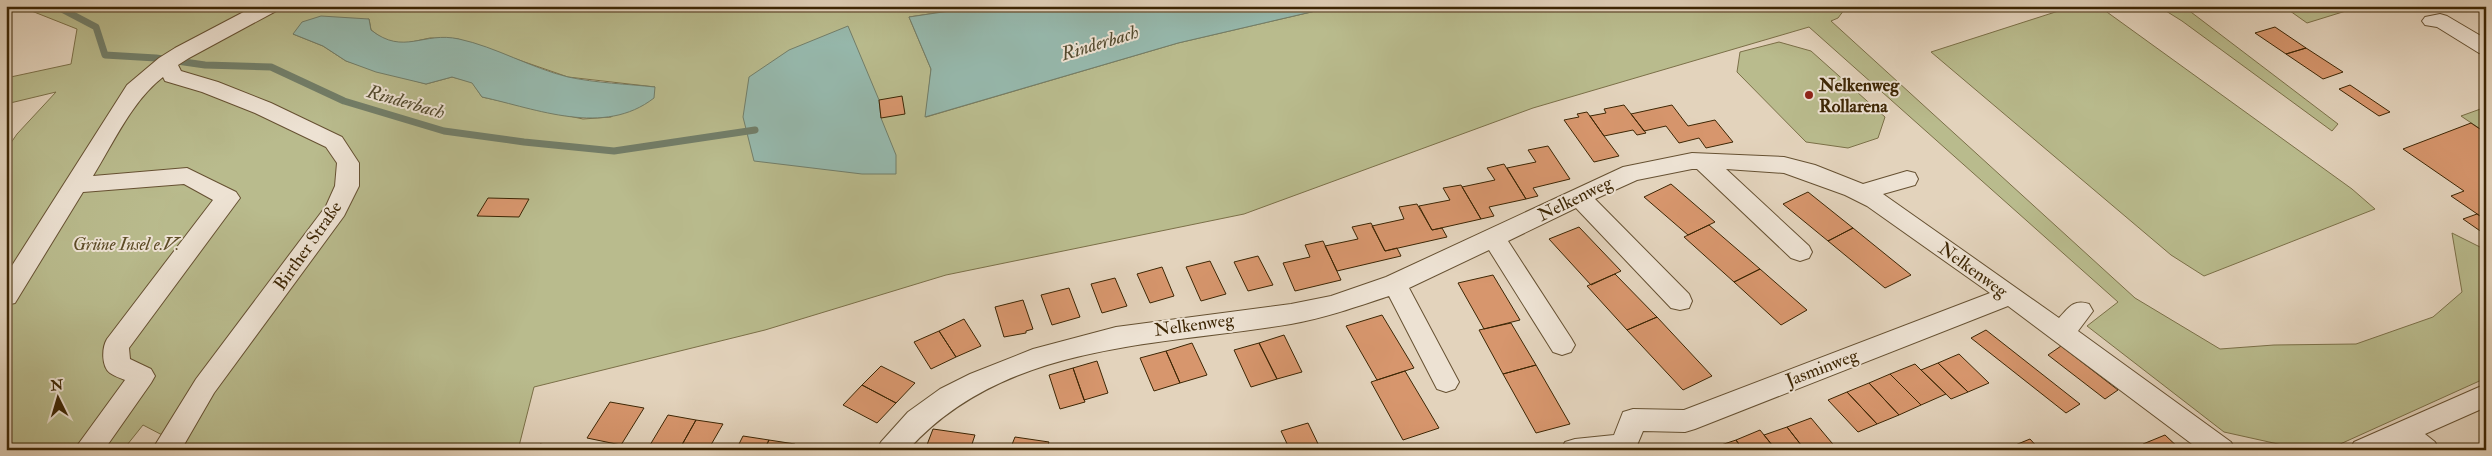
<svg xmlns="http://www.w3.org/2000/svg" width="2492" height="456" font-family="'IM FELL Double Pica',serif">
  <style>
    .green { fill: #b9bb8d; stroke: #7b7048; fill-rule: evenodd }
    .water { fill: #96b8ac; stroke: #727e69 }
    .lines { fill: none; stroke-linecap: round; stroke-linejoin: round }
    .stream { stroke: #727e69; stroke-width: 7 }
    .building { fill: #d7966d; stroke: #3d2604 }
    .minor-casing { stroke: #665132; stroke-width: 2 }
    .minor { fill: #ede2d3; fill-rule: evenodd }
    .poi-dot { fill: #8f2418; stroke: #ede2d3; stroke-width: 2 }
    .labels { text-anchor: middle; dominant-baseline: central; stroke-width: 4; stroke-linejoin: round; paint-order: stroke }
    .poi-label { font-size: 18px; font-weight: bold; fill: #3d2604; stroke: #ede2d3; text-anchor: start }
    .street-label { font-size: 18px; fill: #3d2604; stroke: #ede2d3 }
    .park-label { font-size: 18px; font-style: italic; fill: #5c4b26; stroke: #ede2d3 }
    .water-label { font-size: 19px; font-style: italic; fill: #534a2e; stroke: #ede2d3 }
  </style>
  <rect width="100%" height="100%" fill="#e3d3bc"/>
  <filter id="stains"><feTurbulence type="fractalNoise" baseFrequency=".004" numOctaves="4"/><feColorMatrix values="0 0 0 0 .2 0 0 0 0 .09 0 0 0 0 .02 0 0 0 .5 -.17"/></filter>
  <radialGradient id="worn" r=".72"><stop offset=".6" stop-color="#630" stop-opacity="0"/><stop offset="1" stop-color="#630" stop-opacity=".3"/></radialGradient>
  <path class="green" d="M26,6h957l-74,11 22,52 -5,48 252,-74 159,-37h510l-9,12 -7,3 304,277 85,51 54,-4 82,-1 77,-27 29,-25 -10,-59 34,17v128l-159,72h-22l-81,-18 -137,-106 31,-24 -309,-275 -276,81 -289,106 -298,61 -181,55 -231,57 -16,63h-327l-48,-25 -20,25h-117v-300l11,-16 39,-42 -50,12v-26l65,-14 6,-35 -53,-21zM369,19l2,11 13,10 18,4 28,-6 28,1 110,38 87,10 -44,30 -28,2 -101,-22 -10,-15 -20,-5 -26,7 -80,-23 -23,-15 -30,-12z
    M2074,6l26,1 252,182 23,20 -171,67 -33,-21 -240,-203z
    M2158,6h25l155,118 -6,7 -150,-110z
    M2283,6h79l-55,17z
    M1779,42l32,9 74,66 -7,21 -30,10 -42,-6 -69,-70 3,-20z
    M2486,107v26l-25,-17z"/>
  <path class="water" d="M983,6h354l-159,37 -253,74 6,-48 -22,-52z
    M321,16l48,3 2,11c33,26 52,1 88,9 37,8 72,29 109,38 28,6 59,7 87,10l-1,11c-50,39 -117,11 -172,-1l-10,-14 -20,-6 -26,7 -50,-12 -30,-11 -23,-15 -30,-12 9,-12z
    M848,26l31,74 2,18 15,37v19h-34l-108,-13 -11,-44 6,-40 40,-27z"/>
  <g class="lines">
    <path class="stream" d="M56,6l40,21 9,28 51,3 49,7 66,2 73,34 100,30 80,11 90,9 141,-21"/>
  </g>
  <path class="building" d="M2275,27l31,21 -20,6 -31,-21z
    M2306,48l37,24 -20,7 -37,-25z
    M2350,85l40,27 -11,4 -40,-27z
    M902,96l3,18 -24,4 -2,-18z
    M1624,105l22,28 -9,2 -4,-5 -29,6 -14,-20 16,-3 -2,-4z
    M1672,105l16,21 27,-6 18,22 -27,6 -7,-10 -20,5 -13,-17 -22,5 -13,-17z
    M1587,112l17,24 15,20 -25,6 -30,-42 15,-3 -2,-3z
    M2471,123l15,10v87l-35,-24 13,-5 -61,-42z
    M1548,146l22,33 -37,9 5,8 -12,3 -19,-31 29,-6 -8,-12z
    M1504,164l22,35 -37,8 5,9 -13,3 -19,-32 33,-7 -8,-12z
    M1671,184l44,38 -27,13 -44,-38z
    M1461,185l20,34 -49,11 -13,-24 31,-6 -7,-12z
    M1808,192l45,36 -25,13 -45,-37z
    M488,198l41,1 -10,18 -42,-1z
    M1417,204l15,26 10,-2 5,9 -62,14 -13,-25 32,-7 -5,-12z
    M2477,214l9,6v15l-23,-16z
    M1371,223l14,28 12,-3 4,8 -64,15 -12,-25 33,-7 -6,-12z
    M1709,225l51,44 -26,13 -50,-45z
    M1579,227l42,44 -30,14 -42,-46z
    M1853,228l58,47 -26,13 -57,-47z
    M1323,241l18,39 -46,11 -12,-28 27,-6 -5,-12z
    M1258,256l15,29 -25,6 -14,-29z
    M1210,261l16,33 -25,7 -15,-34z
    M1162,267l12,29 -24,7 -13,-29z
    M1760,269l47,41 -26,15 -47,-43z
    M1615,274l42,43 -30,13 -40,-44z
    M1493,275l27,45 -36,9 -26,-46z
    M1115,278l12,28 -25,7 -11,-29z
    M1069,288l11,29 -28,8 -11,-30z
    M1023,300l10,29 -7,2v2l-22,4 -9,-30z
    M1382,315l32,53 -37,12 -31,-54z
    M1657,317l55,59 -29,14 -56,-60z
    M964,319l17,27 -25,11 -17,-26z
    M1511,323l25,42 -33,9 -24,-44z
    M1986,330l94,74 -14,9 -95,-75z
    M939,331l17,26 -25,12 -17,-27z
    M1284,335l18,37 -25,7 -18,-36z
    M1192,343l15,32 -27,8 -14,-32z
    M1259,343l18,36 -26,8 -17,-37z
    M2061,346l57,44 -13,9 -57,-44z
    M1166,351l14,32 -26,8 -14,-33z
    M1959,354l30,29 -21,9 -30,-29z
    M1097,361l11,32 -24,7 -11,-32z
    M1938,363l30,29 -17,7 -30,-29z
    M1915,364l6,6 25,24 -25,11 -31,-31z
    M1536,365l34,59 -34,9 -33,-59z
    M881,366l34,17 -19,20 -34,-18z
    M1073,368l12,34 -25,7 -11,-34z
    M1405,371l34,57 -36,12 -32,-58z
    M1890,374l31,31 -22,10 -30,-32z
    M1869,383l30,32 -22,9 -30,-32z
    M862,385l34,18 -19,20 -34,-18z
    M1847,392l30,32 -19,8 -30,-32z
    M610,402l34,6 -23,37 -34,-7z
    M668,415l28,5 -17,30h-32z
    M1811,418l26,31 -32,1 -18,-23z
    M696,420l27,4 -15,26h-29z
    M1308,423l13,27h-31l-9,-19z
    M1787,427l18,23h-29l-12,-15z
    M933,429l42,6 -5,15h-45z
    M1760,430l16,20h-33l-7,-10z
    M2165,435l16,15h-32l-6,-6z
    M743,436l26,4 -5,10h-28z
    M1015,437l34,5 -3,8h-41l2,-4 4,1z
    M2030,439l10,11h-37z
    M769,440l26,4 -3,6h-28z
    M1736,440l7,10 -31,-2z
    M540,444l23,4 -26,2z"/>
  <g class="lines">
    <defs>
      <path id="minor" d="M255,6h26l-3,4 -89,48 -11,7 3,6 37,11 53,21 71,34 17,26v23l-15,30 -130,177 -33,57h-29l44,-71 130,-173 9,-20 2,-23 -11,-16 -71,-34 -53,-21 -37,-11 -2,-4c-31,24 -49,65 -70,99l94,-8 49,24 4,6 -111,150 1,11 21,10 4,7 -4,7 -47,67h-30l51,-70c-5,-2 -11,-4 -15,-7 -9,-7 -8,-26 -3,-34l106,-139 -29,-16 -101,8 -68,111 -9,2v-30l121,-190 32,-27 16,-10z
        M2440,14l7,2 39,23v15l-7,-1 -42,-26 -12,-2 -3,-4 3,-4z
        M1692,153l92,4 31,8 48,19 44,-13 8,2 3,6 -3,6 -32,9 176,124c10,-11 15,-19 30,-14l4,7 -15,20 153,111 4,8h-35l-192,-144 -313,123 -10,3 -42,-1 -8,19h-74l4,-8 10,-3 39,-4 9,-23 10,-3 51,1 306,-117 -123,-87 -22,-11 -61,-22 -58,-4 83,77 3,6 -3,6 -9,3 -9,-3 -94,-89h-5l-55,11 -42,19 94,95 3,7 -3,7 -9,2 -9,-2 -95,-100 -68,33 63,97 4,7 -4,7 -9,3 -9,-3 -64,-102 -80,38 50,94 -4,7 -9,3 -9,-3 -48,-93c-33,11 -65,22 -98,28 -132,22 -287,18 -383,126h-31l4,-8 27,-30 32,-23 30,-15 63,-25 83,-22 175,-23 40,-8 55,-19 237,-110z
        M2486,384v23l-61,27 10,8 4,8h-34l-4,-4 -9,4h-42l4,-8z"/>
    </defs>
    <use href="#minor" class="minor-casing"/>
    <use href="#minor" class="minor"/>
  </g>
  <circle class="poi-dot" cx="1809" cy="95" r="5"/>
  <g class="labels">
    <g class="poi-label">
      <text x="1819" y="85">Nelkenweg<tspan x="1819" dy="21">Rollarena</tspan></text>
    </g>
    <g class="street-label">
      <text transform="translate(1575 199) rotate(-26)">Nelkenweg</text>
      <text transform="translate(308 246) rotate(-55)">Birther Straße</text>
      <text transform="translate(1973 270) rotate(36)">Nelkenweg</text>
      <text transform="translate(1194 325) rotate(-8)">Nelkenweg</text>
      <text transform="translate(1822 368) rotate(-21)">Jasminweg</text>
    </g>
    <g class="park-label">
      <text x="126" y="244">Grüne Insel e.V.</text>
    </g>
    <g class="water-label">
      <text transform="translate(1100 43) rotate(-17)">Rinderbach</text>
      <text transform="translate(406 102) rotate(16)">Rinderbach</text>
    </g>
  </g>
  <rect width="2492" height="456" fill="none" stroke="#e3d3bc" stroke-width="25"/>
  <rect x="8" y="8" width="2477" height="441" fill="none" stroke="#3d2604" stroke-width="2.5"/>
  <rect x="12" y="12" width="2467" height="431" fill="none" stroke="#3d2604"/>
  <g transform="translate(58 398) rotate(355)" stroke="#ede2d3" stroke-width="4" paint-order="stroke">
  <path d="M0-4L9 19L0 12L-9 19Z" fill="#3d2604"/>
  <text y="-8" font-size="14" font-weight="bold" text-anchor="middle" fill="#3d2604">N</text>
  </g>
  <rect width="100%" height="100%" filter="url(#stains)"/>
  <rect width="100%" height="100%" fill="url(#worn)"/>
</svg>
